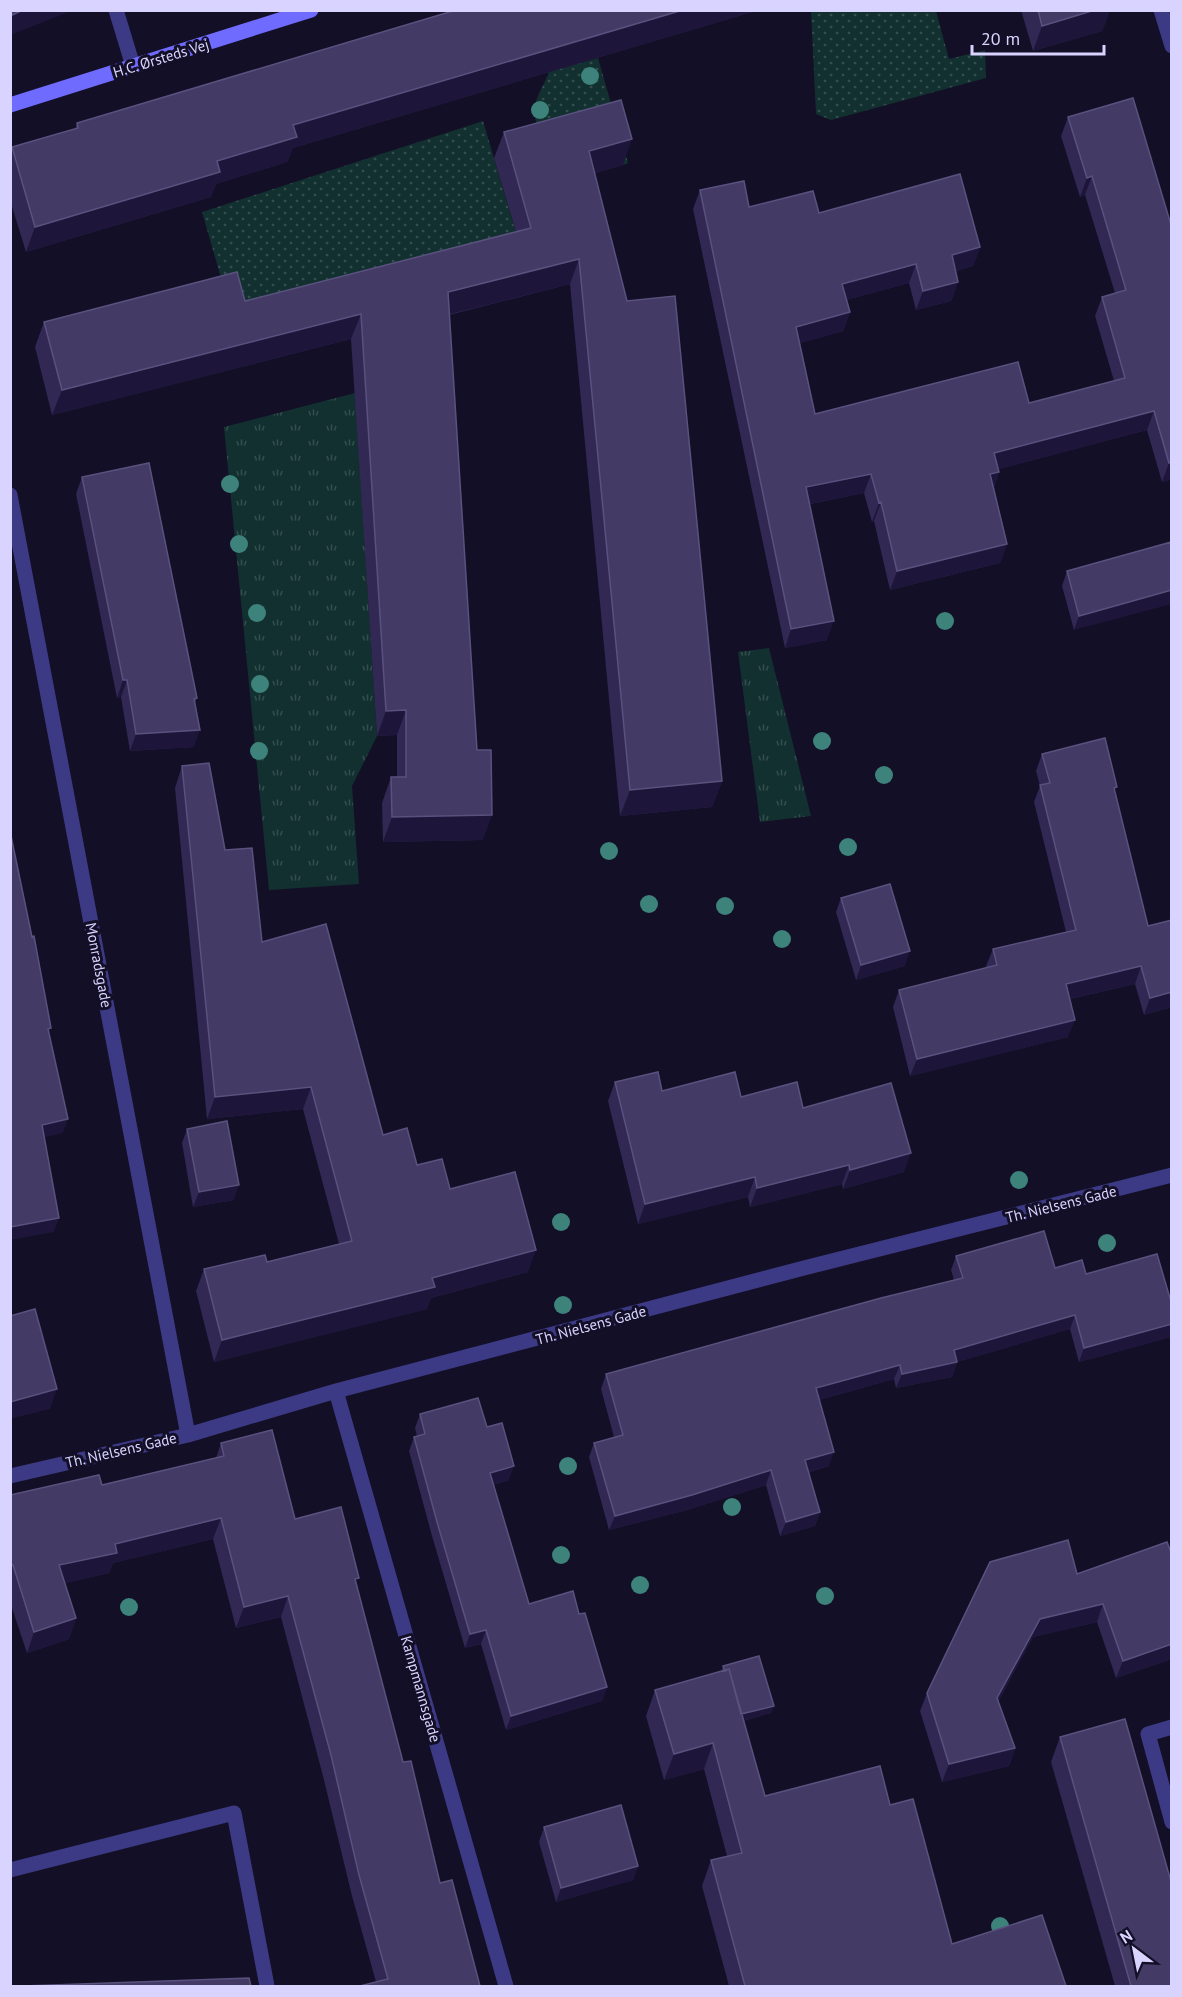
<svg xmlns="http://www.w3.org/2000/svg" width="1182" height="1997" font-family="'PT Sans',sans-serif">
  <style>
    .grass { fill: url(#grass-tufts) }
    .garden { fill: url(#garden-dots) }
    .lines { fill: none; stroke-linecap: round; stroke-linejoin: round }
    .lane { stroke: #3d3a85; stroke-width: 15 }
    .street { stroke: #3d3a85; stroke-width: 15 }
    .secondary { stroke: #6f6bff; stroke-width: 15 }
    .tree { fill: #3d827b }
    .wall { fill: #312854 }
    .shaded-wall { fill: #1d163a }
    .building { fill: #433a66; stroke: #5a527e; stroke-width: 1.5 }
    .labels { text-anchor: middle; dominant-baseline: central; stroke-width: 6; stroke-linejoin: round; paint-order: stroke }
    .street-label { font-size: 15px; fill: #d9d4ff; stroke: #130f26 }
  </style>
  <defs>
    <pattern id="grass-tufts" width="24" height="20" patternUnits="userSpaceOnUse" patternTransform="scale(1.5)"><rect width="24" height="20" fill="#12302f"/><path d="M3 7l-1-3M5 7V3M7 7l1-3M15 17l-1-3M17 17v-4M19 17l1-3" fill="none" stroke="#344d4e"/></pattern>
    <pattern id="garden-dots" width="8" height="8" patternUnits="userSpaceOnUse" patternTransform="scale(1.5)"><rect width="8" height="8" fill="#12302f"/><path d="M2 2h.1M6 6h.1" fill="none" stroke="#344d4e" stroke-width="1.8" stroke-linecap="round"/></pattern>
  </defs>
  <rect width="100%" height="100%" fill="#130f26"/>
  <path class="grass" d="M355,393l22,343 -25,50 7,98 -90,6 -45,-463z
    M769,648l42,168 -51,6 -22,-170z"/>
  <path class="garden" d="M811,11h125l13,48 36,-9 1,28 -155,42 -15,-6z
    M598,58l30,105 -5,2 -11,-39 -68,18c-4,-12 -12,-27 -9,-39 2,-10 10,-22 14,-33z
    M483,121l39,132 -287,73 -33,-114z"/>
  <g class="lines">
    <path class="lane" d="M116,10l17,56
      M10,1870l224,-57 33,173"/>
    <path class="street" d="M1161,10l11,36
      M10,495l178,940
      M336,1391l170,595
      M10,1476l178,-41 148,-44 468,-123 368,-93
      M1172,1727l-24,7 24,88"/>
    <path class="secondary" d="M10,105l301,-95"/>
  </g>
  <g class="tree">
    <circle cx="590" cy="76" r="9"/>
    <circle cx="540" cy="110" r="9"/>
    <circle cx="230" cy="484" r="9"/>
    <circle cx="239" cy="544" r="9"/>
    <circle cx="257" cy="613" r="9"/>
    <circle cx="945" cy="621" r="9"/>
    <circle cx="260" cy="684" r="9"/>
    <circle cx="822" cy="741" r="9"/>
    <circle cx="259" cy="751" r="9"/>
    <circle cx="884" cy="775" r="9"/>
    <circle cx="848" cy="847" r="9"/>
    <circle cx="609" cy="851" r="9"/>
    <circle cx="649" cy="904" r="9"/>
    <circle cx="725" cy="906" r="9"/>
    <circle cx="782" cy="939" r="9"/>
    <circle cx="1019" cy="1180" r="9"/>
    <circle cx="561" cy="1222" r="9"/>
    <circle cx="1107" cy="1243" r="9"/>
    <circle cx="563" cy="1305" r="9"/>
    <circle cx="568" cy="1466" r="9"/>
    <circle cx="732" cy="1507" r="9"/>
    <circle cx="561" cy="1555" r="9"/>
    <circle cx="640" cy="1585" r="9"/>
    <circle cx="825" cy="1596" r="9"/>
    <circle cx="129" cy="1607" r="9"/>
    <circle cx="1000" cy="1926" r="9"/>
  </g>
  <path class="wall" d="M456,10h303l-466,138 -6,14 -71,22 -5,13 -185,55 -16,-52v-50l2,-3 63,-18 2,-6z
    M1021,10h89l-8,21 -69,20z
    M1068,117l104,111v251l-10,3 -15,-52 -148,39v3l-5,15 13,57 -7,19 -110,27 -16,-69 -2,1 -8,-29 -54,11 17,136 -42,8 -92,-439 7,-19 49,17 70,6 161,34 -7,19 -17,5 2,11 -7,19 -35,9 -7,-27 -63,17 4,12 -7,19 -43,12 15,71 214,-11 85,-22 -19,-65 7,-19 13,-4 -30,-98 -5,2 -19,-61z
    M504,132l119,33 -28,8 127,608 -10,26 -92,9 -50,-532 -121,31 34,525 -100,2 -1,-39 9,-26h6v-42l-20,1 -26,-397 -299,76 -17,-68 9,-25 201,-21 271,-69 -22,-74z
    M82,477l115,221 -2,5 -1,44 -64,4 -9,-54 -4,1 -41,-204z
    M1171,542l-97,88 -12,-44 5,-15z
    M1042,754l73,39 33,133 24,-6v87l-28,8 -9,-31 -65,15 -2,38 -158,39 -17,-69 6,-17 88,-22 -1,-2 7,-17 73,-17 -32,-130 6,-16 -4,-15z
    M182,766l43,84 37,92 121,193 34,30 33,24 78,83 -97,26 -4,11 -213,53 -18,-71 8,-22 63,-7 72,-18 -36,-135 -96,10 -32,-331z
    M841,898l64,68 -49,14 -20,-68z
    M615,1082l47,9 79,6 62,11 101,64 -61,17 -1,-5 -92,23 -2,-10 -110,27 -30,-123z
    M187,1129l47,71 -41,7 -11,-64z
    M956,1256l99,12 31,6 86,31 -1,32 -92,25 -9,-33 -113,33 -5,15 -56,11 -2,-9 -75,21 10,66 -20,6 11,40 -5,14 -35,10 -14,-51 -79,25 -78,20 -20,-73 5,-14 20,-6 -13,-48 5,-15 348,-94 -3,-10z
    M420,1414l67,13 22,53 -16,5 36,119 50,10 28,73 -5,14 -96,29 -25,-86 -16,4 -33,-112 -23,-85 5,-14 3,-1 -2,-8z
    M221,1443l74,76 61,66 47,177 37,121 40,103 -104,-4 -24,-86 -29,-120 -42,-159 -45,11 -23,-89 -100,24 -4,10 -44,10 11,35 -7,21 -42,14 -17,-51v-107l92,-10 114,-27z
    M1172,1555v104l-56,19 -19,-56 -64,15 -35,65 17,46 -6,18 -67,16 -22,-71 7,-18 150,-119z
    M723,1666l51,40 -3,7 -28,8 22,75 125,9 62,139 114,42h-337l-27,-100 9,-26 16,-4 -23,-87 -40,11 -18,-64 9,-26 66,-18z
    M1060,1737l112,249h-57l-64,-224z
    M544,1827l94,39 -5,14 -77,22 -17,-60z"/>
  <path class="shaded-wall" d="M23,10h51l-64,25v-19z
    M683,10h76l-466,138 -6,14 -71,22 -5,13 -185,55 9,-25 182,-66 76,-36z
    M1095,10h15l-8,21 -69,20 9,-25z
    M632,139l-9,26 -43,12 9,-26z
    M1092,176l-7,19 -5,2 7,-19z
    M980,247l-7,19 -28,8 7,-19z
    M579,259l-9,25 -132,33 10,-25z
    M916,264l-7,19 -74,20 7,-19z
    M958,282l-7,19 -35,9 7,-19z
    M850,312l-7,19 -53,15 6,-19z
    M361,314l-10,25 -299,76 10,-25z
    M1154,411l-7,19 -159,42 6,-19z
    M1172,462v17l-10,3 7,-19z
    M999,472l-7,19 -2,-17z
    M871,474l-7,19 -65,13 7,-19z
    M881,502l-7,19 -2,1 7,-19z
    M1007,544l-7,19 -110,27 7,-19z
    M1172,590v14l-98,26 5,-14z
    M834,621l-7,19 -42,8 6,-19z
    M123,680h4l-6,17 -4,1z
    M406,710l-9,25 -20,1 9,-25z
    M200,730l-6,17 -64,4 6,-17z
    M722,781l-10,26 -92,9 10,-26z
    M492,815l-9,25 -100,2 9,-25z
    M910,951l-5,15 -49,14 5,-15z
    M1141,966l-6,18 -75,17 6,-17z
    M1172,992v15l-28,8 6,-17z
    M1075,1020l-7,17 -158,39 7,-17z
    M311,1087l-8,22 -96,10 8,-22z
    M68,1119l-5,14 -26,6 5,-14z
    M911,1153l-7,19 -61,17 7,-19z
    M849,1165l-7,19 -92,23 7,-19z
    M755,1177l-7,20 -110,27 7,-20z
    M239,1185l-5,15 -41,7 6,-15z
    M59,1218l-5,14 -44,8v-13z
    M536,1250l-8,22 -97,26 -4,11 -213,53 8,-22 210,-62z
    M1075,1315l-5,14 -119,35 6,-2 -5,15 -56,11 6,-14 52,-24z
    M1172,1324l-1,13 -92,25 5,-14z
    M900,1365l-6,14 -83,23 5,-14z
    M57,1389l-7,20 -40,10v-17z
    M834,1452l-5,14 -29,8 5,-14z
    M514,1466l-5,14 -24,7 5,-14z
    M771,1470l-5,15 -79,25 -78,20 6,-14z
    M820,1512l-5,14 -35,10 6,-14z
    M221,1518l-8,21 -100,24 -4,10 -57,13 7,-21 56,-21z
    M288,1596l-7,21 -45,11 8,-21z
    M1103,1604l-6,18 -64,15 -43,79 7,-18 43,-79z
    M76,1618l-7,21 -42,14 7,-21z
    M486,1630l-5,14 -16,4 5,-14z
    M1172,1644v15l-56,19 7,-17z
    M607,1687l-5,14 -96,29 5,-14z
    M774,1706l-3,7 -36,10 2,-8z
    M713,1743l-9,26 -40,11 10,-26z
    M1015,1748l-6,18 -67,16 7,-18z
    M638,1866l-5,14 -77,22 5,-14z"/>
  <path class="building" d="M10,10h13l-13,6z
    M456,10h227l-390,115 4,12 -80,24 3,11 -185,55 -23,-80 66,-19 -1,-5z
    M1038,10h57l-53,16z
    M1133,98l39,130v234l-3,1 -15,-52 -160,42 5,19 -9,2 17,70 -110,27 -16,-69 -2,1 -8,-29 -65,13 28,134 -43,8 -91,-439 44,-9 5,26 64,-16 6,22 141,-39 20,73 -28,8 6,27 -35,9 -7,-27 -74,20 8,28 -54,15 19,87 203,-52 11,41 96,-25 -23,-81 24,-7 -34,-114 -5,2 -19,-61z
    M621,100l11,39 -43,12 38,150 48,-5 47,485 -92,9 -51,-531 -131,33 29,458h14l1,65 -100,2 -1,-40h15v-67l-20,1 -25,-397 -299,76 -18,-68 193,-50 8,29 286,-73 -27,-96z
    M149,463l48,235 -3,1 6,31 -64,4 -9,-54h-4l-41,-203z
    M1171,542l1,48 -93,26 -12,-45z
    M1105,738l12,49 -3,1 34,138 24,-6v72l-22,6 -9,-32 -75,18 9,36 -158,39 -18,-69 98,-25 -4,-16 83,-19 -36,-145 10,-2 -8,-29z
    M209,763l16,87 27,-2 10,94 64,-18 57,211 24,-7 10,37 25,-6 8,30 65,-17 21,78 -104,28 3,9 -213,53 -18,-71 61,-14 2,7 85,-21 -41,-154 -96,10 -33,-331z
    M10,831l22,106 2,-1 17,92 -3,1 20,90 -26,6 17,93 -49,9z
    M890,884l20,67 -49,14 -20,-67z
    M658,1072l4,19 73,-19 6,25 56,-15 6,26 88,-25 20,70 -61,17 -1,-5 -92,23 -2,-11 -110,27 -30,-122z
    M227,1121l12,64 -40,7 -12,-63z
    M1044,1231l11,37 27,-8 4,14 71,-20 15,51v19l-88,24 -9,-33 -121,35 3,12 -55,12 -2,-9 -84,23 18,64 -29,8 15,52 -34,10 -15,-52 -79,25 -77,21 -21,-73 29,-8 -17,-61 275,-76 82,-20 -7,-22z
    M35,1309l22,80 -47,13v-86z
    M478,1398l9,29 15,-4 12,43 -24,7 39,131 44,-13 6,23 6,-1 22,74 -96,29 -25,-86 -16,4 -33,-112 -23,-85 11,-3 -5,-20z
    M272,1430l23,89 46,-12 18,71 -4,1 48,183 8,-1 29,122 12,-3 28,106h-120l28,-7 -29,-104 -28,-120 -43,-159 -44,11 -23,-89 -106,26 2,9 -58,12 17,53 -42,14 -21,-67 -3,1v-71l89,-20 3,10 122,-29 -3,-13z
    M1068,1540l9,34 90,-32 5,13v89l-49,17 -20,-57 -63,15 -43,79 18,50 -66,16 -22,-71 63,-131z
    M759,1656l15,50 -33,8 -12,-45 -4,2 -2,-5z
    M729,1669l36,127 115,-30 10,39 23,-6 39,145 90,-29 24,71h-321l-34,-126 31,-7 -29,-110 -39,11 -19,-64z
    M1125,1719l47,166v101h-41l-71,-249z
    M621,1805l17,61 -77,22 -17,-61z
    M249,1978l2,8h-228z"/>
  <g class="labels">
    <g class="street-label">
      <text transform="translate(161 58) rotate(-17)">H.C. Ørsteds Vej</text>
      <text transform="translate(99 965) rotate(79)">Monradsgade</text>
      <text transform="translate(1061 1204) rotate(-14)">Th. Nielsens Gade</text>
      <text transform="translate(591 1325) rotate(-15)">Th. Nielsens Gade</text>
      <text transform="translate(121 1450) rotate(-13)">Th. Nielsens Gade</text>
      <text transform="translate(421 1689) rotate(74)">Kampmannsgade</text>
    </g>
  </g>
  <rect width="1182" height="1997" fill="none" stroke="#d9d4ff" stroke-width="24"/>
  <g transform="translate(1134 1949) rotate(328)" stroke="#130f26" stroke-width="4.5" paint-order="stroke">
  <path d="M0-4.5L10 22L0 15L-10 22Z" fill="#d9d4ff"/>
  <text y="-9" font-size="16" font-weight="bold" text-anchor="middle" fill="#d9d4ff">N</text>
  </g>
  <path d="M972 45v9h132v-9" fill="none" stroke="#d9d4ff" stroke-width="3"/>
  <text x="981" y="45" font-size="18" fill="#d9d4ff" stroke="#130f26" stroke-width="4.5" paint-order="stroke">20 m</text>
</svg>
